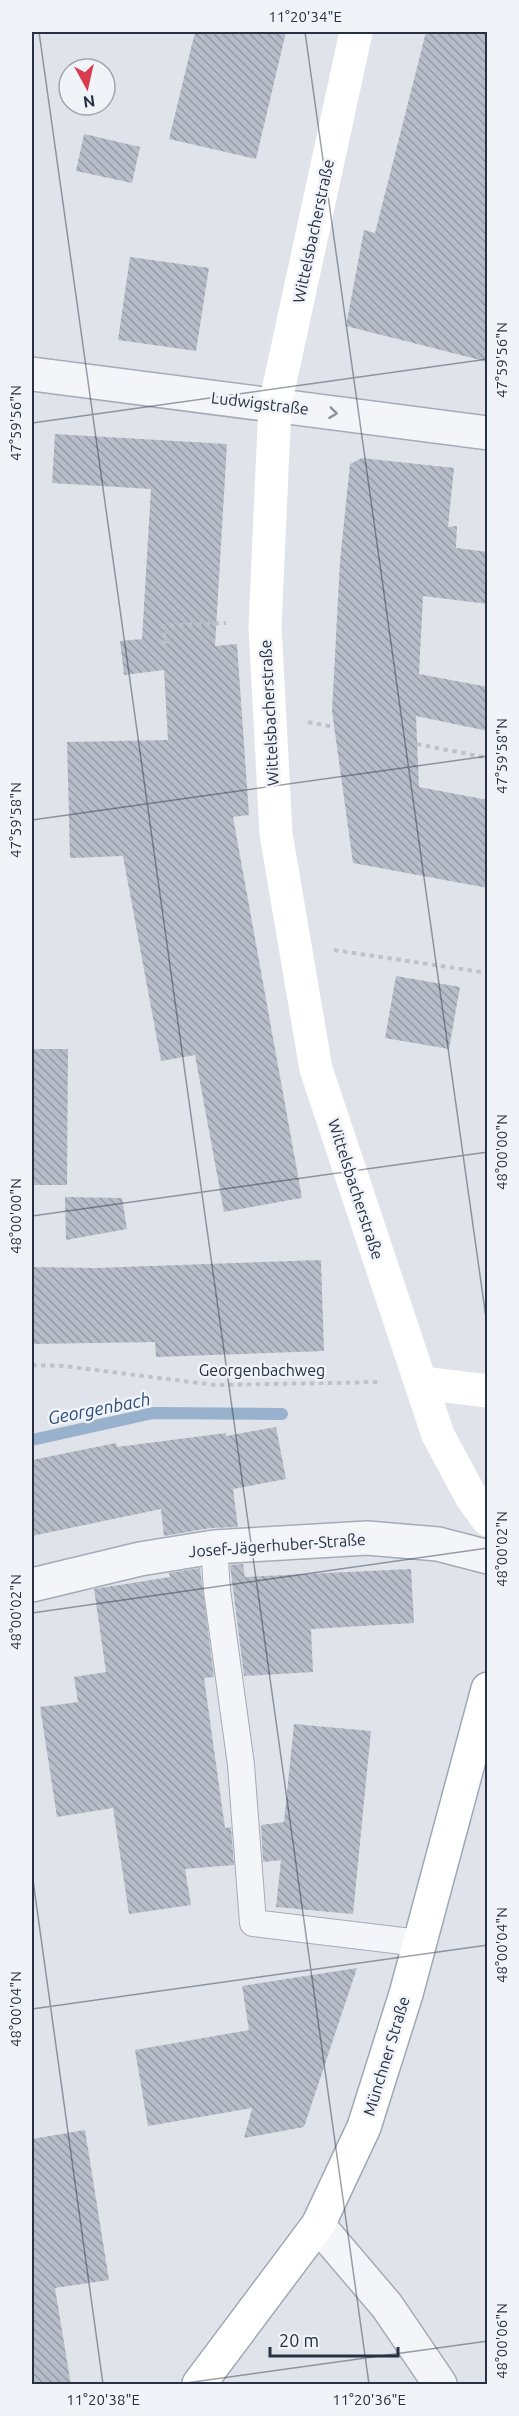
<svg xmlns="http://www.w3.org/2000/svg" width="519" height="2416" font-family="Ubuntu,sans-serif">
  <style>
    .lines { fill: none; stroke-linecap: round; stroke-linejoin: round }
    .stream { stroke: #98b1cd; stroke-width: 12 }
    .building { fill: url(#building-back-hatch) }
    .lane-casing { stroke: #a5abb5; stroke-width: 28 }
    .street-casing { stroke: #a5abb5; stroke-width: 36 }
    .primary-casing { stroke: #9ea8b7; stroke-width: 36 }
    .path { stroke: #bec2c9; stroke-width: 4; stroke-dasharray: 4.5 4.5; stroke-linecap: butt }
    .lane { stroke: #f3f5f8; stroke-width: 26 }
    .street { stroke: #f3f5f8; stroke-width: 33 }
    .secondary { stroke: #fff; stroke-width: 33 }
    .primary { stroke: #fff; stroke-width: 33 }
    .oneway { stroke: #8d939e }
    .ticks { fill: none; stroke: #273143; stroke-width: 1.5; stroke-opacity: 0.45 }
    .labels { text-anchor: middle; dominant-baseline: central; stroke-width: 5; stroke-linejoin: round; paint-order: stroke }
    .street-label { font-size: 16px; fill: #273143; stroke: #f0f3f7 }
    .water-label { font-size: 18px; font-style: italic; fill: #2e4f7a; stroke: #f0f3f7 }
    .neatline { fill: none; stroke: #273143; stroke-width: 2 }
    .ticks-label { font-size: 15px; text-anchor: middle; fill: #273143 }
  </style>
  <defs>
    <pattern id="building-back-hatch" width="6" height="6" patternUnits="userSpaceOnUse" patternTransform="scale(1.5)"><rect width="6" height="6" fill="#b7bdc8"/><path d="M-1 5l2 2M0 0l6 6M5-1l2 2" fill="none" stroke="#959aa4"/></pattern>
  </defs>
  <rect width="100%" height="100%" fill="#e0e4ea"/>
  <g class="lines">
    <path class="stream" d="M32,1440l121,-27 129,1"/>
  </g>
  <path class="building" d="M195,32h91l-30,127 -87,-20z
    M426,32h62v330l-142,-36 18,-96 11,3z
    M84,134l56,13 -8,36 -56,-12z
    M130,257l79,11 -13,83 -78,-11z
    M55,434l172,10 -12,202 22,-2 12,171 -16,2 69,381 -78,14 -29,-157 -34,6 -38,-205 -53,2 -3,-116 101,-2 -4,-70 -40,5 -4,-34 22,-2 9,-150 -99,-6z
    M362,458l92,10 -6,59 9,-1 -1,22 32,4v52l-65,-8 -4,78 69,13v44l-72,-15 3,71 69,13v88l-135,-25 -21,-152 8,-150 10,-97z
    M396,976l64,11 -11,62 -64,-11z
    M32,1049h36l-1,136h-35z
    M65,1197l57,1 5,31 -61,11z
    M321,1260l3,91 -168,6 -1,-15 -123,2v-77l63,1z
    M276,1427l10,52 -53,10 5,38 -27,1 -47,8 -3,-27 -129,27v-76l84,-17 1,4 109,-14v3z
    M243,1564l2,13 166,-8 3,54 -103,6 2,43 -69,4 -14,-111z
    M200,1568l14,109 -10,1 21,150 6,-1 3,38 -49,4 6,36 -62,9 -16,-106 -56,9 -17,-110 38,-5 -4,-25 32,-5 -12,-83 76,-12 -1,-4z
    M294,1724l77,7 -18,183 -77,-7 5,-47 -18,2 -2,-37 23,-3z
    M357,1968l-53,159 -60,11 8,-30 -104,18 -13,-76 114,-20 -7,-44z
    M85,2130l24,150 -54,8 16,97h-39v-246z"/>
  <g class="lines">
    <defs>
      <path id="lane" d="M214,1547l3,43 24,175 12,158 166,20"/>
      <path id="street" d="M32,374l456,59
        M32,1585l108,-26 74,-12 153,-9 71,6 50,13
        M318,2225l69,81 53,78"/>
      <path id="primary" d="M199,2384l119,-159 46,-98 42,-133 82,-305"/>
    </defs>
    <use href="#lane" class="lane-casing"/>
    <use href="#street" class="street-casing"/>
    <use href="#primary" class="primary-casing"/>
    <path class="path" d="M161,643l4,-1 -2,-16 63,-3
      M308,722l26,5
      M417,744l71,14
      M334,950l154,23
      M32,1365l32,1 151,19 166,-3"/>
    <use href="#lane" class="lane"/>
    <use href="#street" class="street"/>
    <path class="secondary" d="M356,32l-81,373 -10,221 11,208 40,235 122,366 34,63 16,22
      M421,1383l67,8"/>
    <use href="#primary" class="primary"/>
  </g>
  <defs><path id="oneway-chevron" d="M-2-3.5L2.5 0L-2 3.5" fill="none" stroke-width="1.6" stroke-linecap="round" stroke-linejoin="round" transform="scale(1.5)"/></defs>
  <use class="oneway" href="#oneway-chevron" transform="translate(333 413) rotate(7)"/>
  <path class="ticks" d="M39,32l330,2352M305,32l183,1300M32,423l456,-64M32,820l456,-64M32,1216l456,-64M32,1613l456,-65M32,1873l71,511M32,2009l456,-64M179,2384l309,-43"/>
  <g class="labels">
    <g class="street-label">
      <text transform="translate(313 231) rotate(-78)">Wittelsbacherstraße</text>
      <text transform="translate(260 403) rotate(7)">Ludwigstraße</text>
      <text transform="translate(269 713) rotate(-93)">Wittelsbacherstraße</text>
      <text transform="translate(356 1189) rotate(72)">Wittelsbacherstraße</text>
      <text x="262" y="1370">Georgenbachweg</text>
      <text transform="translate(277 1545) rotate(-4)">Josef-Jägerhuber-Straße</text>
      <text transform="translate(386 2056) rotate(-73)">Münchner Straße</text>
    </g>
    <g class="water-label">
      <text transform="translate(99 1408) rotate(-11)">Georgenbach</text>
    </g>
  </g>
  <rect width="519" height="2416" fill="none" stroke="#f0f3f7" stroke-width="66"/>
  <g transform="translate(87 87) rotate(172)"><circle r="28" fill="#f0f3f7" stroke="#a0a5af" stroke-width="1.5"/>
  <path d="M0-4.5L10 22L0 15L-10 22Z" fill="#d93b51"/>
  <text y="-9" font-size="16" font-weight="bold" text-anchor="middle" fill="#273143">N</text>
  </g>
  <path d="M270 2347v9h128v-9" fill="none" stroke="#273143" stroke-width="3"/>
  <text x="279" y="2347" font-size="18" fill="#273143" stroke="#f0f3f7" stroke-width="4.5" paint-order="stroke">20 m</text>
  <rect x="33" y="33" width="453" height="2350" class="neatline"/>
  <g class="ticks-label">
    <text x="305" y="22">11°20'34"E</text>
    <text transform="translate(502 360) rotate(-90)" y="5">47°59'56"N</text>
    <text transform="translate(16 423) rotate(-90)" y="5">47°59'56"N</text>
    <text transform="translate(502 756) rotate(-90)" y="5">47°59'58"N</text>
    <text transform="translate(16 820) rotate(-90)" y="5">47°59'58"N</text>
    <text transform="translate(502 1152) rotate(-90)" y="5">48°00'00"N</text>
    <text transform="translate(16 1216) rotate(-90)" y="5">48°00'00"N</text>
    <text transform="translate(502 1549) rotate(-90)" y="5">48°00'02"N</text>
    <text transform="translate(16 1612) rotate(-90)" y="5">48°00'02"N</text>
    <text transform="translate(502 1945) rotate(-90)" y="5">48°00'04"N</text>
    <text transform="translate(16 2009) rotate(-90)" y="5">48°00'04"N</text>
    <text transform="translate(502 2341) rotate(-90)" y="5">48°00'06"N</text>
    <text x="103" y="2405">11°20'38"E</text>
    <text x="369" y="2405">11°20'36"E</text>
  </g>
</svg>
